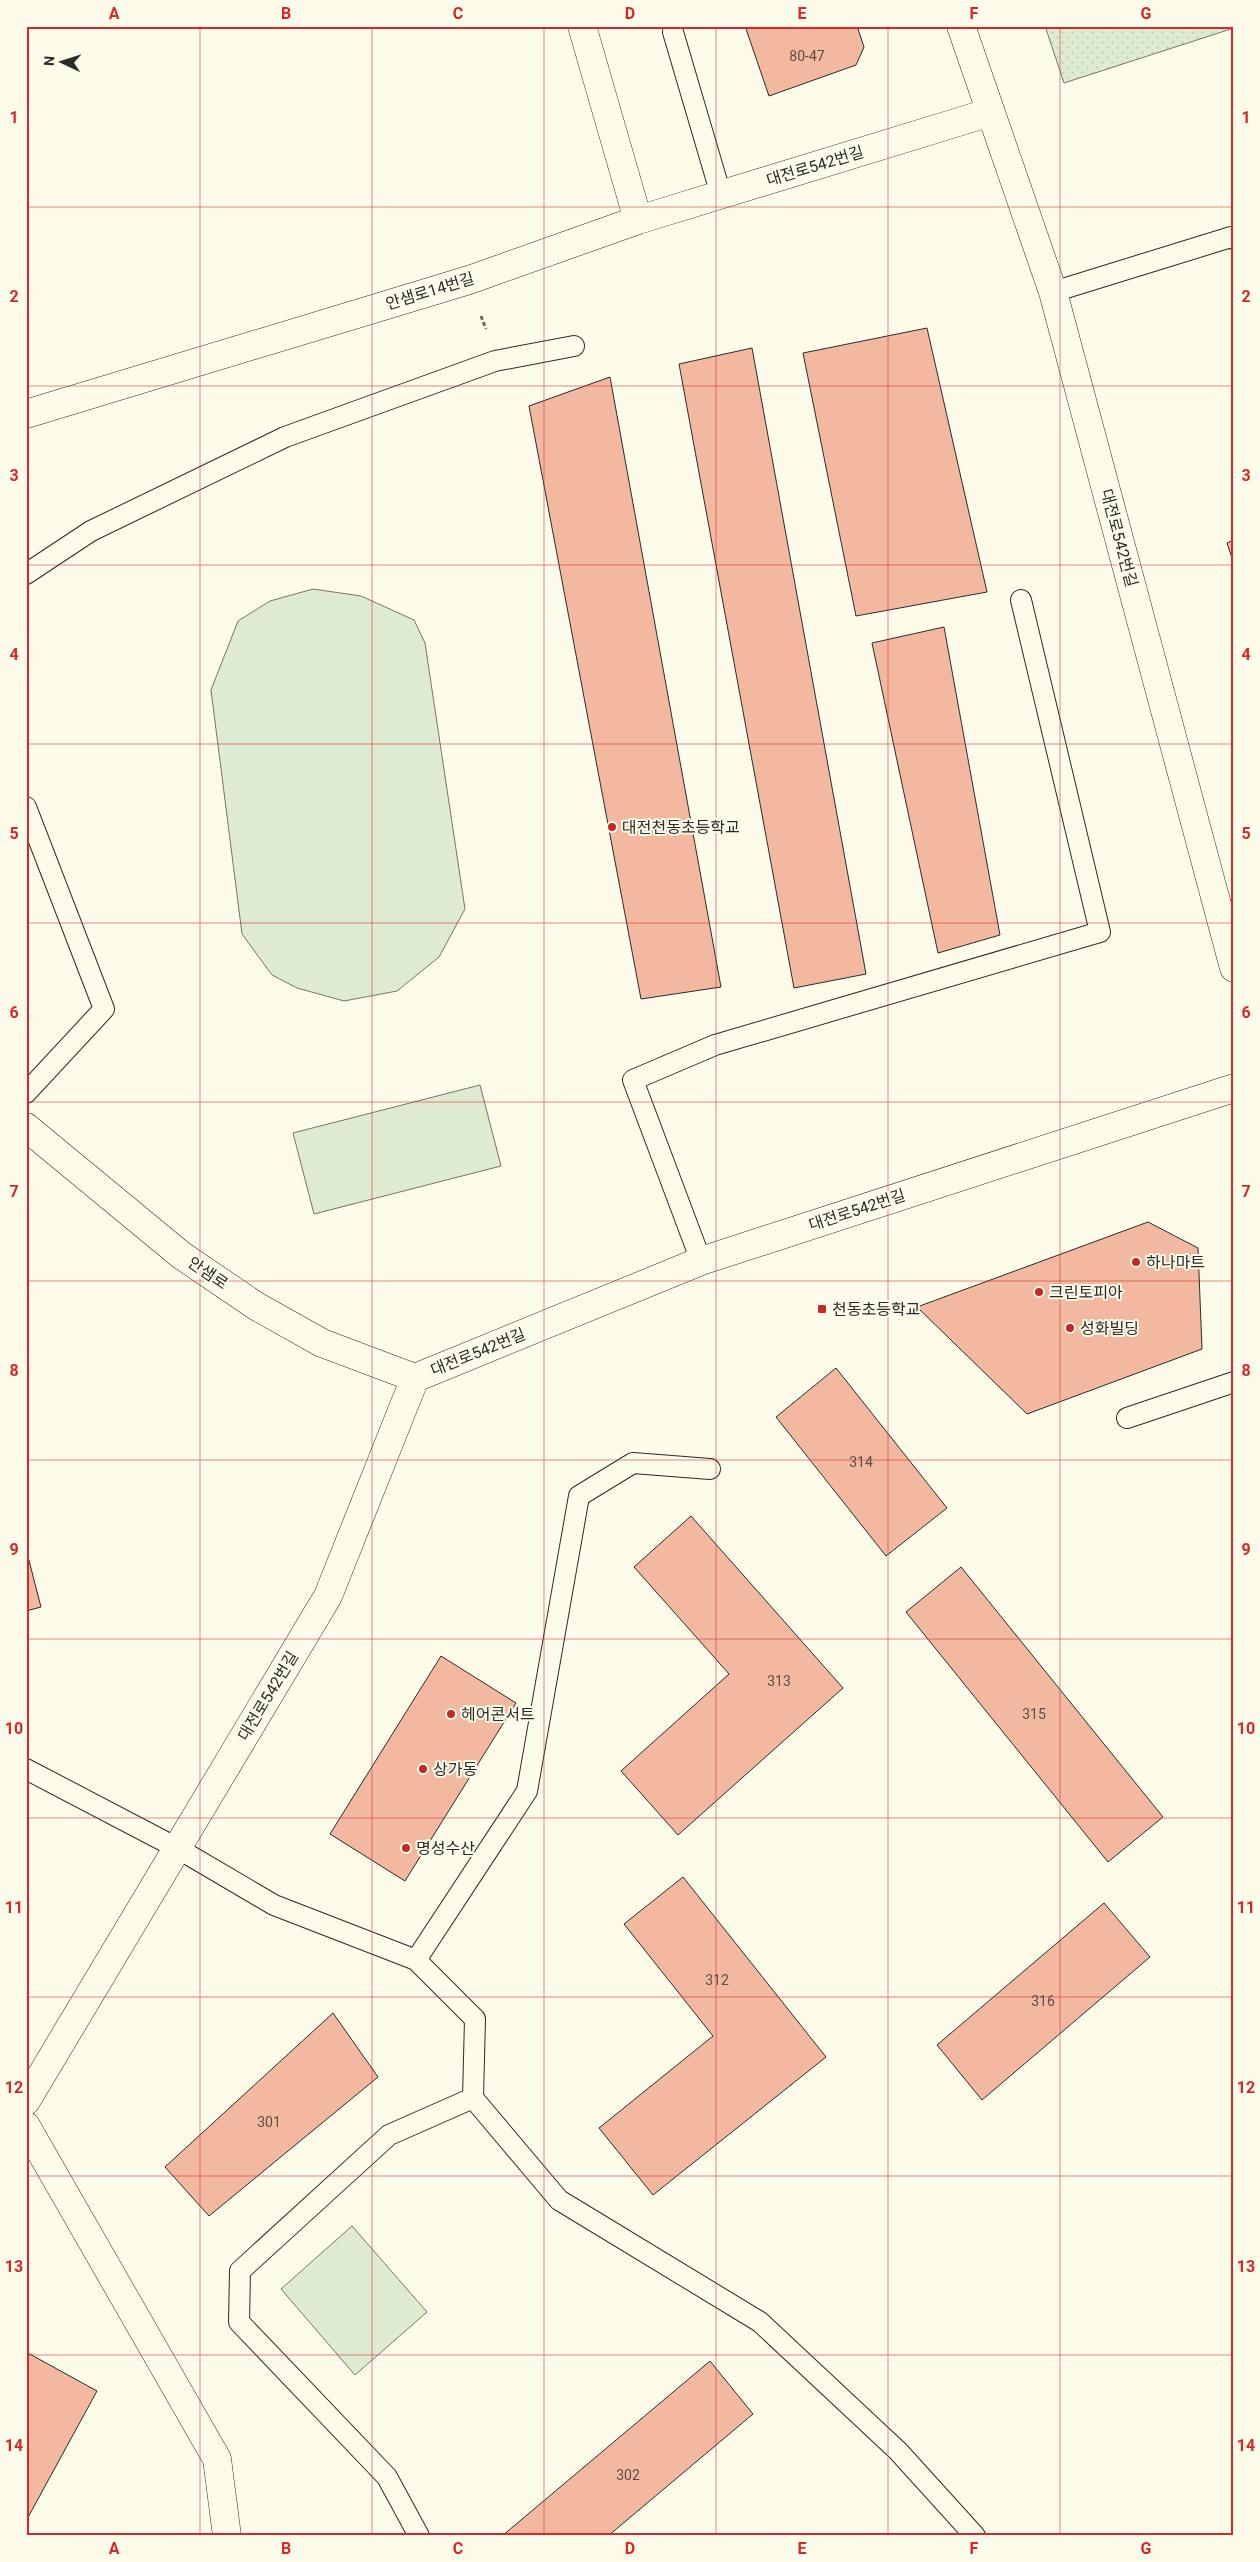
<svg xmlns="http://www.w3.org/2000/svg" width="1260" height="2562" font-family="Roboto,'Noto Sans KR',sans-serif">
  <style>
    .grass { fill: url(#grass-dots); stroke: #74746e }
    .pitch { fill: #deebd1; stroke: #74746e }
    .building { fill: #f2b8a0; stroke: #2b2b2b }
    .lines { fill: none; stroke-linecap: round; stroke-linejoin: round }
    .lane-casing { stroke: #2b2b2b; stroke-width: 22 }
    .street-casing { stroke: #2b2b2b; stroke-width: 29 }
    .secondary-casing { stroke: #2b2b2b; stroke-width: 29 }
    .path { stroke: #6a6964; stroke-width: 3; stroke-dasharray: 4 2.5; stroke-linecap: butt }
    .lane { stroke: #fdfbea; stroke-width: 20 }
    .street { stroke: #fdfbea; stroke-width: 28 }
    .secondary { stroke: #fdfbea; stroke-width: 28 }
    .grid { fill: none; stroke: #d62828; stroke-width: 1; stroke-opacity: 0.55 }
    .poi-dot { fill: #c62828; stroke: #fdfbea; stroke-width: 2 }
    .labels { text-anchor: middle; dominant-baseline: central; stroke-width: 4; stroke-linejoin: round; paint-order: stroke }
    .number-label { font-size: 14px; fill: #5d4e48 }
    .street-label { font-size: 16px; fill: #2b2b2b; stroke: #fdfbea }
    .poi-label { font-size: 16px; fill: #2b2b2b; stroke: #fdfbea; text-anchor: start }
    .neatline { fill: none; stroke: #d62828; stroke-width: 2 }
    .grid-label { font-size: 16px; text-anchor: middle; font-weight: bold; fill: #d62828 }
  </style>
  <defs>
    <pattern id="grass-dots" width="8" height="8" patternUnits="userSpaceOnUse" patternTransform="scale(1.25)"><rect width="8" height="8" fill="#deebd1"/><path d="M2 2h.1M6 6h.1" fill="none" stroke="#bfcab4" stroke-width="1.8" stroke-linecap="round"/></pattern>
  </defs>
  <rect width="100%" height="100%" fill="#fdfbea"/>
  <path class="grass" d="M1045,26h189v2l-170,55z"/>
  <path class="pitch" d="M313,589l48,7 53,24 11,23 40,266 -26,48 -42,34 -53,10 -47,-13 -25,-13 -30,-41 -31,-244 27,-69 32,-20z
    M480,1085l21,81 -187,48 -21,-81z
    M352,2226l75,86 -72,63 -74,-86z"/>
  <path class="building" d="M745,26h112l7,21 -8,18 -87,31z
    M927,328l60,264 -131,24 -53,-263z
    M752,348l114,626 -72,14 -115,-624z
    M610,377l111,610 -80,12 -112,-593z
    M1234,540v24l-7,-21z
    M944,627l56,308 -62,18 -66,-310z
    M1148,1222l50,26 4,101 -175,65 -110,-107z
    M836,1368l111,140 -61,48 -110,-139z
    M691,1516l152,172 -165,147 -57,-64 108,-97 -95,-107z
    M26,1549l15,58 -15,4z
    M961,1567l202,250 -55,45 -202,-250z
    M441,1656l75,47 -111,178 -75,-47z
    M683,1877l143,180 -173,138 -54,-67 114,-92 -89,-112z
    M1104,1903l46,54 -168,143 -45,-55z
    M333,2013l45,64 -169,139 -44,-49z
    M26,2352l71,39 -71,130z
    M710,2361l43,53 -145,122h-106z"/>
  <g class="lines">
    <defs>
      <path id="lane" d="M673,32l48,163
        M1053,292l178,-55 3,2
        M26,574l65,-43 194,-94 210,-76 79,-15
        M26,807l78,202 -78,84
        M701,1261l-68,-181 82,-35 385,-113 -79,-332
        M1127,1418l107,-36
        M26,1769l151,79 97,57 142,55 59,59 -2,79 86,102 201,122 138,129 77,85
        M416,1960l111,-169 52,-295 54,-33 77,6
        M419,2536l-32,-59 -148,-155 1,-51 149,-136 84,-37"/>
      <path id="street" d="M582,26l56,194
        M961,26l92,266 181,676
        M26,414l443,-134 169,-60 353,-108
        M26,2126l191,333 10,77"/>
      <path id="secondary" d="M26,1127l155,128 75,51 66,37 93,35
        M26,2101l302,-505 87,-218 286,-117 533,-173"/>
    </defs>
    <use href="#lane" class="lane-casing"/>
    <use href="#street" class="street-casing"/>
    <use href="#secondary" class="secondary-casing"/>
    <path class="path" d="M481,316l5,13"/>
    <use href="#lane" class="lane"/>
    <use href="#street" class="street"/>
    <use href="#secondary" class="secondary"/>
  </g>
  <path class="grid" d="M200,26v2510M372,26v2510M544,26v2510M716,26v2510M888,26v2510M1060,26v2510M26,207h1208M26,386h1208M26,565h1208M26,744h1208M26,923h1208M26,1102h1208M26,1281h1208M26,1460h1208M26,1639h1208M26,1818h1208M26,1997h1208M26,2176h1208M26,2355h1208"/>
  <g class="poi-dot">
    <circle cx="612" cy="827" r="5"/>
    <circle cx="1136" cy="1262" r="5"/>
    <circle cx="1039" cy="1292" r="5"/>
    <rect x="817" y="1304" width="10" height="10" rx="2.5"/>
    <circle cx="1070" cy="1328" r="5"/>
    <circle cx="451" cy="1714" r="5"/>
    <circle cx="423" cy="1769" r="5"/>
    <circle cx="406" cy="1848" r="5"/>
  </g>
  <g class="labels">
    <g class="number-label">
      <text x="807" y="56">80-47</text>
      <text x="861" y="1462">314</text>
      <text x="779" y="1681">313</text>
      <text x="1034" y="1714">315</text>
      <text x="717" y="1980">312</text>
      <text x="1043" y="2001">316</text>
      <text x="269" y="2122">301</text>
      <text x="628" y="2475">302</text>
    </g>
    <g class="street-label">
      <text transform="translate(815 166) rotate(-17)">대전로542번길</text>
      <text transform="translate(430 291) rotate(-17)">안샘로14번길</text>
      <text transform="translate(1119 538) rotate(75)">대전로542번길</text>
      <text transform="translate(857 1210) rotate(-18)">대전로542번길</text>
      <text transform="translate(208 1273) rotate(34)">안샘로</text>
      <text transform="translate(478 1352) rotate(-22)">대전로542번길</text>
      <text transform="translate(268 1696) rotate(-59)">대전로542번길</text>
    </g>
    <g class="poi-label">
      <text x="622" y="827">대전천동초등학교</text>
      <text x="1146" y="1262">하나마트</text>
      <text x="1049" y="1292">크린토피아</text>
      <text x="832" y="1309">천동초등학교</text>
      <text x="1080" y="1328">성화빌딩</text>
      <text x="461" y="1714">헤어콘서트</text>
      <text x="433" y="1769">상가동</text>
      <text x="416" y="1848">명성수산</text>
    </g>
  </g>
  <rect width="1260" height="2562" fill="none" stroke="#fdfbea" stroke-width="55"/>
  <g transform="translate(62 62) rotate(274)" stroke="#fdfbea" stroke-width="4" paint-order="stroke">
  <path d="M0-4L9 19L0 12L-9 19Z" fill="#2b2b2b"/>
  <text y="-8" font-size="14" font-weight="bold" text-anchor="middle" fill="#2b2b2b">N</text>
  </g>
  <rect x="28" y="28" width="1204" height="2506" class="neatline"/>
  <g class="grid-label">
    <text x="114" y="19">A</text>
    <text x="286" y="19">B</text>
    <text x="458" y="19">C</text>
    <text x="630" y="19">D</text>
    <text x="802" y="19">E</text>
    <text x="974" y="19">F</text>
    <text x="1146" y="19">G</text>
    <text x="14" y="123">1</text>
    <text x="1246" y="123">1</text>
    <text x="14" y="302">2</text>
    <text x="1246" y="302">2</text>
    <text x="14" y="481">3</text>
    <text x="1246" y="481">3</text>
    <text x="14" y="660">4</text>
    <text x="1246" y="660">4</text>
    <text x="14" y="839">5</text>
    <text x="1246" y="839">5</text>
    <text x="14" y="1018">6</text>
    <text x="1246" y="1018">6</text>
    <text x="14" y="1197">7</text>
    <text x="1246" y="1197">7</text>
    <text x="14" y="1376">8</text>
    <text x="1246" y="1376">8</text>
    <text x="14" y="1555">9</text>
    <text x="1246" y="1555">9</text>
    <text x="14" y="1734">10</text>
    <text x="1246" y="1734">10</text>
    <text x="14" y="1913">11</text>
    <text x="1246" y="1913">11</text>
    <text x="14" y="2093">12</text>
    <text x="1246" y="2093">12</text>
    <text x="14" y="2272">13</text>
    <text x="1246" y="2272">13</text>
    <text x="14" y="2451">14</text>
    <text x="1246" y="2451">14</text>
    <text x="114" y="2554">A</text>
    <text x="286" y="2554">B</text>
    <text x="458" y="2554">C</text>
    <text x="630" y="2554">D</text>
    <text x="802" y="2554">E</text>
    <text x="974" y="2554">F</text>
    <text x="1146" y="2554">G</text>
  </g>
</svg>
